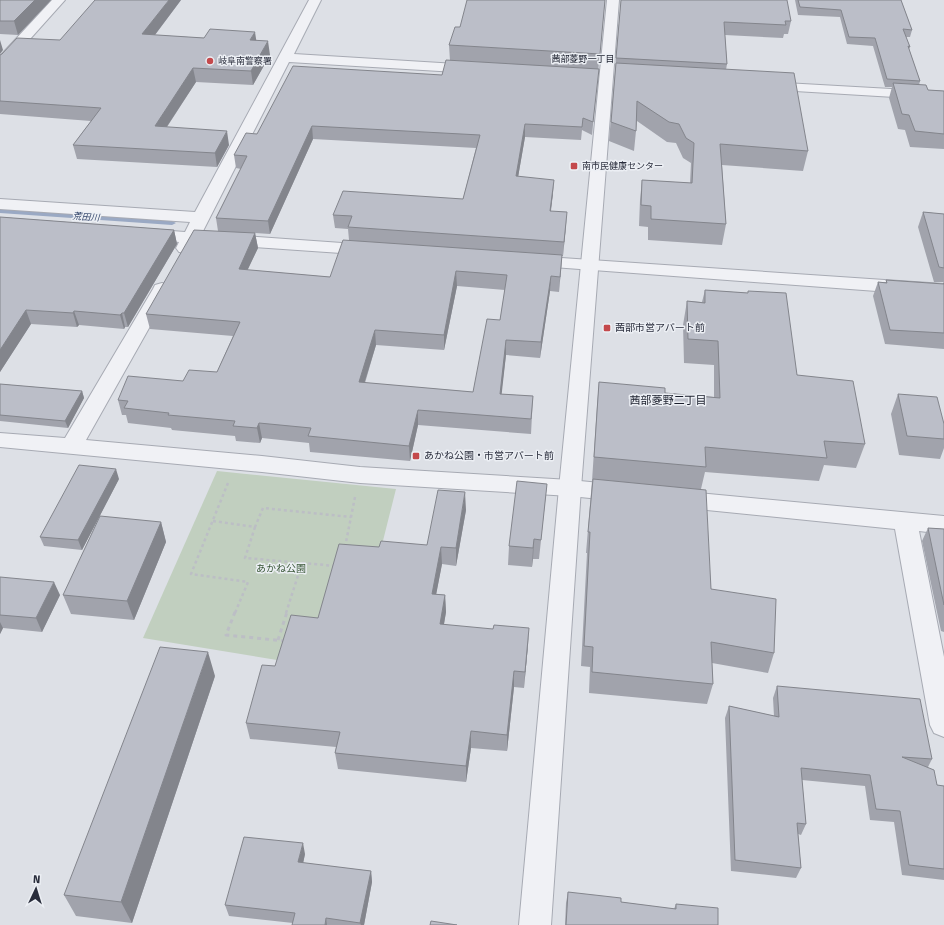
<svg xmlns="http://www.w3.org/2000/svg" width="944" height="925" font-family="'Fira Sans','Noto Sans JP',sans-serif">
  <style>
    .green { fill: #c1cfbf }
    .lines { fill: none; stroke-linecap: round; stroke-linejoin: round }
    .stream { fill: #9aa9c4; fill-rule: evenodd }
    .minor-casing { stroke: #a7aab3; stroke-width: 2 }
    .tertiary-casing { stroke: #a7aab3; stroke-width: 2 }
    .path-far1 { stroke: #bcbec5; stroke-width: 2.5; stroke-dasharray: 3 3; stroke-linecap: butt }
    .path { stroke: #bcbec5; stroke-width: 3; stroke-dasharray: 4 4; stroke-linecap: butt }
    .minor { fill: #f0f1f5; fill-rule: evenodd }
    .tertiary { fill: #f0f1f5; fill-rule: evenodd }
    .wall { fill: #a1a3ac; fill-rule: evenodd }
    .shaded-wall { fill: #83858c }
    .building { fill: #bbbec8; stroke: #83858c; fill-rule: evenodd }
    .poi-dot { fill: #c4494c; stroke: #eceff4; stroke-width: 1.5 }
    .labels { text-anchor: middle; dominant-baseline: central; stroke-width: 3; stroke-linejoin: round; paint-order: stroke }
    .far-neighbourhood-label { font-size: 9px; fill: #1a1e2c; stroke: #eceff4 }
    .far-poi-label { font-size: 9px; fill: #282c3b; stroke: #eceff4; text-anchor: start }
    .far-water-label { font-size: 9px; font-style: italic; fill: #35476c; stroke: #eceff4 }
    .poi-label { font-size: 10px; fill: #282c3b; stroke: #eceff4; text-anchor: start }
    .park-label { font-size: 10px; fill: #385636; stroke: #eceff4 }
    .neighbourhood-label { font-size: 11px; fill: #1a1e2c; stroke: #eceff4 }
  </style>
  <rect width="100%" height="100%" fill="#dde0e6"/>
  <path class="green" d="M217,471l179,18 -46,183 -207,-34z"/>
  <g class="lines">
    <path class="stream" d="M0,209l172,12 4,2 -4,2 -172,-12z"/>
    <defs>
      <path id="minor" d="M52,0h13l-60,67 -5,1v-12z
        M309,0h12l-27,54 179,11 5,1 2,3 -2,3 -5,1 -184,-11 -87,171 168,12 6,1 3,4 -3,4 -6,1 -174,-12 -5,9 -6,1 -6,-1 -3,-4 3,-6 -40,-4 -3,-4 3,-4 6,-1 40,3 5,-10 -190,-13v-10l195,13z
        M767,82l177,10v8l-182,-11 -2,-3 2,-3z
        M532,256l412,28v12l-418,-31 -3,-4 3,-4z
        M162,283l7,2 2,4 -85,151 176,16 98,11 210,13 50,5 8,2 3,6 -3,6 -8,2 -50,-5 -210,-13 -98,-11 -262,-25v-14l65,5 88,-149 2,-4z
        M677,491l267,25v18l-25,-3 25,126v80l-10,-4 -4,-8 -35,-196 -218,-22 -8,-2 -3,-6 3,-6z"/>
      <path id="tertiary" d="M607,0h12l-38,488 -30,437h-32l40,-437z"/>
    </defs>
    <use href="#minor" class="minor-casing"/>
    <use href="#tertiary" class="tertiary-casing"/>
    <path class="path-far1" d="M228,483l-37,91 57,8 -13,31
      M213,521l42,6 8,-19 88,9
      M255,527l-10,31 91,8
      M345,547l10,-50
      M286,613l16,-50"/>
    <path class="path" d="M235,612l-9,23 59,6
      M278,640l9,-28"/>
    <use href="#minor" class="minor"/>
    <use href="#tertiary" class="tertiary"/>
  </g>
  <path class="wall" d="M0,0h51l-33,35 -18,-1z
    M181,0l-26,35 102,6 13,14 -17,30 -57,-3 -29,45 62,18 -12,22 -140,-8 -4,-14 18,-24 -91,-7v-59l60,-15z
    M605,0l-13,135 -10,-5 -1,10 -56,-3 -7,40 35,16 -2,18 15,14 -3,31h-1l-3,36 -9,-1 -10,67 -34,-3 -5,39 32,2 -2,38 -113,-9 -8,36 -100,-9 -1,-9 -47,-5 -2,5 -24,-2 -1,-5 -63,-6 -1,-2 -43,-5 -2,-8h-4l-4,-15 99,-28 16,-36 -83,-7 -4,-15 72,-83 -2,-13 25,-49 -5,-1 -2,-13 23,-21 185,-59 8,-14 -1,-16 11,-18zM313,139l163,9 -13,51 -130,16 2,13 13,1 1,11 -19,37 -83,-7 11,-22 -3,-15 15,1zM457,286l48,4 -5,30 -27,72 -108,-9 11,-38 68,5z
    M621,0l170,21 -3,13h-4l-1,4 -58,-3 2,29 -1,6 82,81 -5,20 -81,-6 4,59 -4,21 -74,-5v-13l-9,-1 1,-26 2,-20 48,3 1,-20 -8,-5 -7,-15 -9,-1 -30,-21 -3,30 -25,-10z
    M795,0h106l11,30 -2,7h-4l4,10 -1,2 11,32 -1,4 9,5 16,1v58l-34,-2 -5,-17 -7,-1 -9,-31 3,-11h-7l-12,-41 -26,-2 -7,-27 -42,-2z
    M923,212l21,2v68h-10l-16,-55z
    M0,217l174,13 3,14 -49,83h-3l-1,2 -45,-4 -2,2 -46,-3 -31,48z
    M886,280l57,4 1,-1v66l-59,-5 -12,-48 5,-14h8z
    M705,290l43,3v-2l49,84 68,69 -9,24 -32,-3 -5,16 -114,-9 -4,17 10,100 63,64 -6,20 -56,-10 1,21 -6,20 -118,-11 1,-26 -9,-1 6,-113h-1l6,-72 5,-75 2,-24 66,11 49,4v-32l-30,-2 -1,-38 4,-24 15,1z
    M0,384l82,7 2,7 -16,30 -68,-7z
    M898,394l46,45v9l-4,11 -41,-4 -8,-41z
    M119,479l-37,71 -38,-4 -4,-9z
    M547,484l-2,19 -6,56h-6l-1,8 -24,-2 1,-19z
    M466,510l-10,56 -14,-2 -6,30 9,1 1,17 -2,12 84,21 -4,43 -10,-1 -7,64 -36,-3 -5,34 -128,-13 -3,-16 1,-6 -86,-8 -4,-16 29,-57 43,-48 61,-71 48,-2z
    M161,522l5,20 -32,78 -63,-6 -8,-19z
    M928,528l16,1v103l-3,-1 -19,-90z
    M0,577l60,18 -18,37 -39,-4 -3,6z
    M215,676l-83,247 -56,-7 -12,-21z
    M777,686l155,73 -4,8 9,18 7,1v94l-42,-5 -8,-53 -24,-2 -5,-34 -63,-6 4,44 -5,11 -3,-1 3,34 -5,10 -65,-7 -6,-153 4,-12 45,10 -1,-18z
    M305,854l-2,9 68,8 1,11 -8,43h-72l1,-2 -64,-7 -4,-11z
    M568,892l53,10 53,7 2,-5 42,21h-153l1,-22z"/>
  <path class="shaded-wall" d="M35,0h16l-33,35 -4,-14z
    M169,0h12l-36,48 -3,-14z
    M255,32l2,13 -7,-5z
    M0,40l3,10 -3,4z
    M268,41l2,14 -17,30 -2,-14z
    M193,68l3,14 -38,58 -3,-14z
    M525,124v13l-9,52v-13z
    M312,126l1,13 -43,95 -2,-13z
    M227,131l2,14 -12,22 -2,-14z
    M554,180l-1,13 -4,31 1,-13z
    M567,212l-1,13 -3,31 1,-14z
    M174,230l3,14 -49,83 -4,-14z
    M255,233l3,15 -17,36 -2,-15z
    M562,255l-1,15 -2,22 1,-15z
    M456,271l1,15 -13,64v-15z
    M551,276l-1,15 -10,67 1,-16z
    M26,310l5,14 -31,48v-22z
    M74,311l5,14 -2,2 -4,-14z
    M122,313l3,14 -1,2 -4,-14z
    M375,330l1,15 -16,52 -1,-15z
    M506,340v15l-6,54v-15z
    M82,391l2,7 -16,30 -3,-7z
    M418,410v15l-8,36 -1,-15z
    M259,423l3,15 -2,5 -3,-15z
    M116,469l3,10 -37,71 -4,-10z
    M465,492l1,18 -10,56v-18z
    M161,522l5,20 -32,78 -7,-19z
    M534,539l-1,20 -1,8 1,-19z
    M441,547l1,17 -9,47 -1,-17z
    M54,582l6,13 -18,37 -6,-14z
    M445,595l1,17 -5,29 -1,-17z
    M0,622l3,6 -3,6z
    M529,628l-1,17 -4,43 1,-16z
    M208,652l7,24 -83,247 -11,-21z
    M514,671v16l-7,64v-16z
    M471,731v17l-5,34v-16z
    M303,843l2,11 -4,19 -3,-11z
    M371,871l1,11 -8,43h-3l-1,-2z
    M326,918l1,7h-2z"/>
  <path class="building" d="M0,0h35l-21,21h-14z
    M95,0h74l-27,34 62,4 6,-9 45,3 -5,8 18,1 -17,30 -58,-3 -38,58 72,5 -12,22 -142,-8 28,-37 -101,-7v-46l2,-1 15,-16 43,2z
    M467,0h138l-5,54 -151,-9 6,-18h5z
    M621,0h166l4,21h-6l1,4 -62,-3 3,42 -111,-6z
    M798,0h103l11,30 -9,-1 7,18 -2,-1 12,35 -33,-2 -12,-41 -26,-1 -8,-27 -41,-3z
    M446,60l153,9 -6,53 -10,-4 -1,9 -57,-3 -9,52 38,4 -4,31 17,1 -3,30 -216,-15 4,-11 -19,-1 10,-24 120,8 17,-64 -168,-9 -44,95 -52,-3 31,-62 -13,-1 12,-22 11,1 36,-68 149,9z
    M616,63l178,10 14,78 -88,-7 6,80 -75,-5v-13l-10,-1 1,-25 50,3 2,-40 -8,-5 -7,-14 -10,-2 -32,-21 -1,30 -25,-9z
    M893,83l33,2 2,5 16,1v43l-29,-3 -6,-16 -7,-1z
    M923,212l21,2v54l-5,-1z
    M0,217l174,13 -50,83h-2l-2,2 -46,-4 -1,2 -47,-3 -26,40z
    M194,230l61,3 -16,36 91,8 13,-37 219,15 -2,22 -9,-1 -10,66 -35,-2 -6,54 33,2 -2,23 -113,-9 -9,36 -101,-10 3,-8 -52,-5 -2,5 -24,-2 2,-5 -67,-6 1,-2 -45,-5 4,-7 -10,-1 10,-24 55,5 6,-11 28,2 23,-50 -94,-8zM456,271l51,4 -7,45 -13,-1 -14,73 -114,-10 16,-52 69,5z
    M886,280l58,4 -1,-1h1v50l-54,-3 -12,-48 9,1z
    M705,290l43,3v-2l38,2 11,82 56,6 12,63 -41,-3 3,17 -122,-11 1,20 -112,-10 5,-75 66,6v5l55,5 -2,-57 -30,-2 -1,-38 18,2z
    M0,384l82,7 -17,30 -65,-6z
    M898,394l39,3 7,27v15l-37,-3z
    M79,465l37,4 -38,71 -38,-3z
    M593,479l113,11 5,99 65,10 -2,54 -63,-11 2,42 -121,-12 1,-25 -9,-1 6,-114h-2z
    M517,481l30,3 -6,56 -7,-1 -1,9 -24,-2z
    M438,490l27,2 -9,56 -15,-1 -9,47 13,1 -5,29 53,5 1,-4 35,3 -4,44 -11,-1 -7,64 -36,-4 -5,35 -131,-13 5,-21 -94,-9 16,-58 13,1 16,-51 27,3 21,-74 40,3 2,-6 46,4z
    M100,516l61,6 -34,79 -64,-6z
    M928,528l16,1v76z
    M0,577l54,5 -18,36 -36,-3z
    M160,647l48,5 -87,250 -57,-7z
    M777,686l143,13 12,60 -30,-2 32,13 3,15 7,1v83l-35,-4 -9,-54 -24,-2 -6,-34 -69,-7 5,56 -9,-1 4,45 -66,-8 -6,-154 50,11z
    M244,837l59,6 -5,19 73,9 -11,52 -34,-5 -1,7h-33l3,-12 -70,-8z
    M568,892l53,6v4l55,7v-5l42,4v17h-152z
    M431,921l26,4h-27z"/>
  <g class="poi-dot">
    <circle cx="210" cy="61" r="4"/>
    <rect x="570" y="162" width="8" height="8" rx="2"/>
    <rect x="603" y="324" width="8" height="8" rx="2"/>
    <rect x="412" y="452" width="8" height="8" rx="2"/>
  </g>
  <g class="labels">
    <g class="far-neighbourhood-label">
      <text x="583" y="59">茜部菱野一丁目</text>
    </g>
    <g class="far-poi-label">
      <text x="218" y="61">岐阜南警察署</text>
      <text x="582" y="166">南市民健康センター</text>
    </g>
    <g class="far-water-label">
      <text transform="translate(86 217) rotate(4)">荒田川</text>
    </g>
    <g class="poi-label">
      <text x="615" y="328">茜部市営アパート前</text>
      <text x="424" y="456">あかね公園・市営アパート前</text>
    </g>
    <g class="park-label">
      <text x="281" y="569">あかね公園</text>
    </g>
    <g class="neighbourhood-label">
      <text x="668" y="400">茜部菱野二丁目</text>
    </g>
  </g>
  <g transform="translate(36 889) rotate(4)" stroke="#eceff4" stroke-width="3" paint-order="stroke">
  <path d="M0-3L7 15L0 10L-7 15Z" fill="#282c3b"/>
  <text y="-6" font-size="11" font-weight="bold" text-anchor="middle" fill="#282c3b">N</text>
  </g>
</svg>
